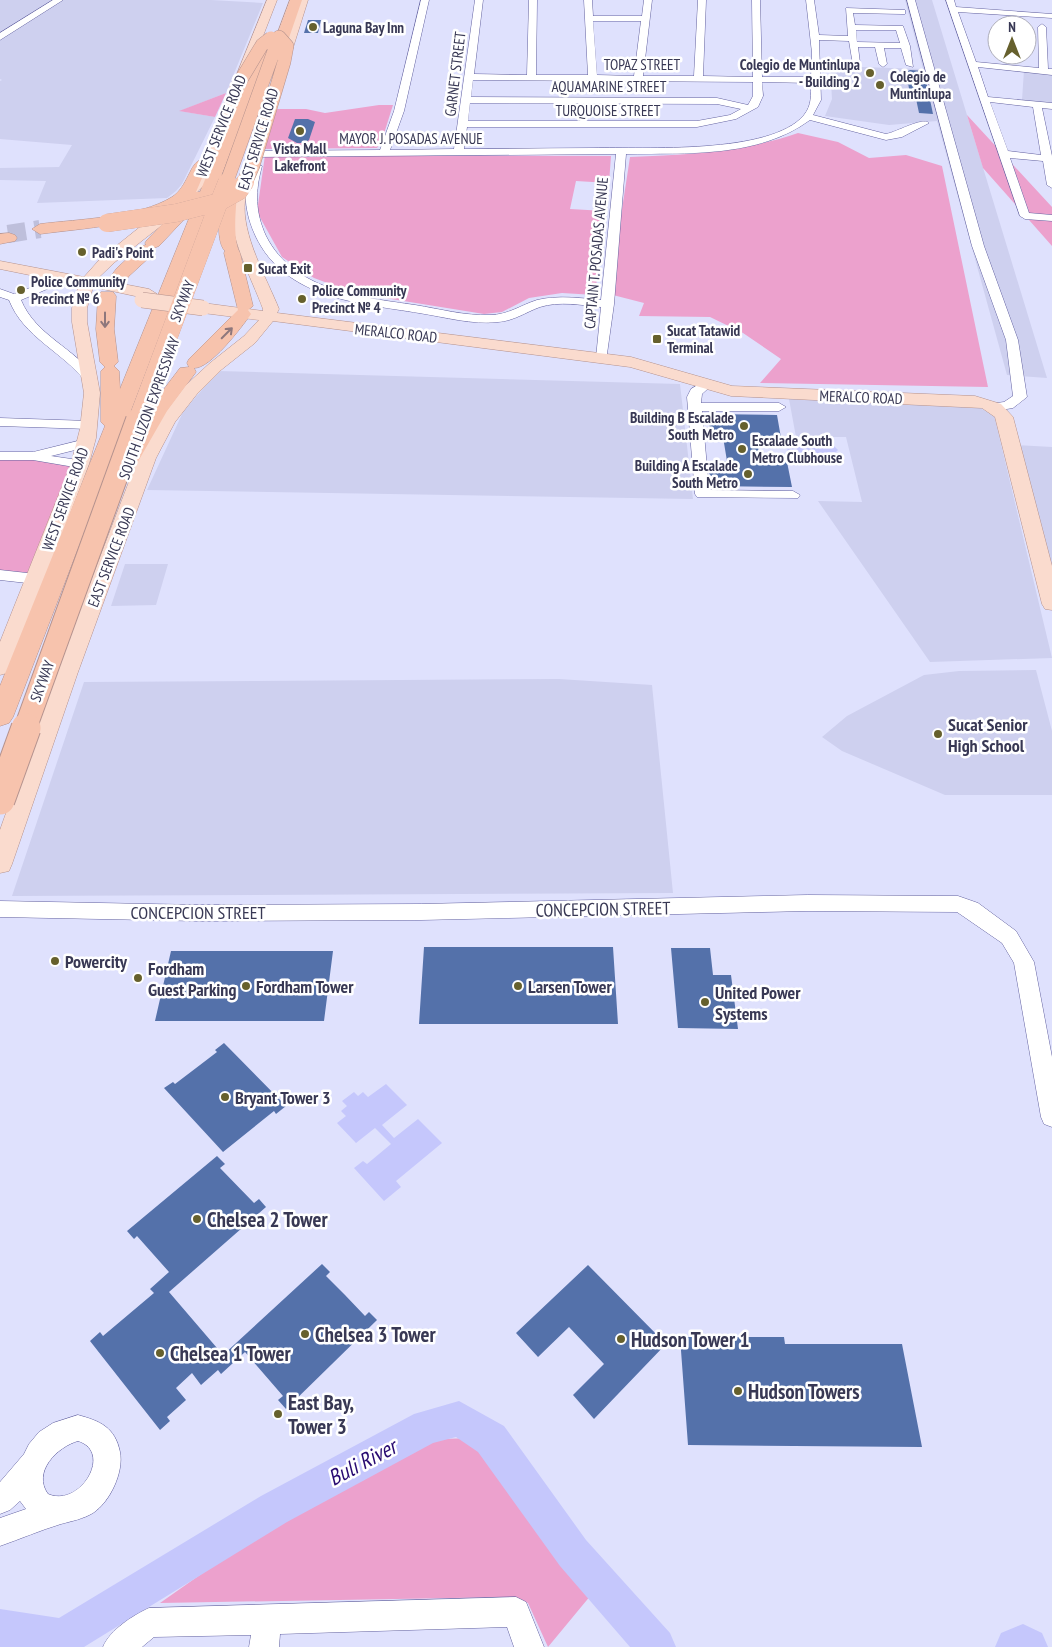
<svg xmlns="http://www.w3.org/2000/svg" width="1052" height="1647" font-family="'PT Sans Narrow',sans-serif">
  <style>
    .built { fill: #ced0ef }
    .green { fill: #eca1cd }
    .water { fill: #c5c7fc }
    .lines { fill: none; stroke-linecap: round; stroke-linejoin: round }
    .river { fill: #c5c7fc; fill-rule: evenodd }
    .building { fill: #5471aa }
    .highway-tunnel { stroke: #bebfdb; stroke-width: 18; stroke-dasharray: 18 9; stroke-linecap: butt }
    .minor-casing { stroke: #6463a1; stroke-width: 1 }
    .major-casing { stroke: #b4928e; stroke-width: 1 }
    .highway-casing { stroke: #b4928e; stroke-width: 1 }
    .minor { fill: #fff; fill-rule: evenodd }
    .major { fill: #fadbce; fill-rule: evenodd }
    .highway { fill: #f7c3ad; fill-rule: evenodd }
    .major-bridge-casing { stroke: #b4928e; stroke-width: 16; stroke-linecap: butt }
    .highway-bridge-far3-casing { stroke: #b4928e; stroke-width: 14; stroke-linecap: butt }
    .highway-bridge-far2-casing { stroke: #b4928e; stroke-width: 18; stroke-linecap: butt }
    .highway-bridge-far1-casing { stroke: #b4928e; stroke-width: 24; stroke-linecap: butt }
    .highway-bridge-casing { stroke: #b4928e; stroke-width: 31; stroke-linecap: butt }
    .major-bridge { stroke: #fadbce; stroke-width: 15 }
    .highway-bridge-far3 { stroke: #f7c3ad; stroke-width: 13 }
    .highway-bridge-far2 { stroke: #f7c3ad; stroke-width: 18 }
    .highway-bridge-far1 { stroke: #f7c3ad; stroke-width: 22 }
    .highway-bridge { stroke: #f7c3ad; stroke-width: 29 }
    .oneway { stroke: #8e777c }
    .poi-dot { fill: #66602d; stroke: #fff; stroke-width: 2 }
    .labels { text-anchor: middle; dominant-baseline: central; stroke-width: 5; stroke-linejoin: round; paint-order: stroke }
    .far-poi-label { font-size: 15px; font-weight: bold; fill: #383854; stroke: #fff; text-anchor: start }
    .far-street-label { font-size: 15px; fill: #383854; stroke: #fff }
    .poi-label { font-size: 18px; font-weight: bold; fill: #383854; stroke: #fff; text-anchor: start }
    .street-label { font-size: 18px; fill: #383854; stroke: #fff }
    .near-poi-label { font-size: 21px; font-weight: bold; fill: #383854; stroke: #fff; text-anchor: start }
    .near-water-label { font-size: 22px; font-style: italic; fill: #280a71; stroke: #fff }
  </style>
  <rect width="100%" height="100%" fill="#dfe1fd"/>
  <path class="built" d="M0,0h211l52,3 -37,90 -46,18 35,6 -33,67 -6,7 -9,7 -130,5 9,-22 -46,-1v-12l59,-1 13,-22 -72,-6v-58l2,-1 -2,-1z
    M905,0h27l115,378 -40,-3 -70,-254 -48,4 -64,-9 7,-17 -2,-33 93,3z
    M1024,70l28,3v30l-30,-3z
    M218,371l462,13 13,115 -546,-9 36,-78z
    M789,399l185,6 20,10 58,243 -122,4 -112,-161 44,1 -16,-65h-50z
    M1016,445l36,2v132z
    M125,564h43l-12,41 -45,1z
    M1036,670l16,61v64h-107l-103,-44 -20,-14 25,-21 77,-41 35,-4z
    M559,679l93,6 21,208 -661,3 72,-214z"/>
  <path class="green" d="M226,93l-11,24 -36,-6z
    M379,105h14l-11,35 -5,8 -117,1 14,-40h32l19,4z
    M967,115l85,92v39l-69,-78z
    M798,133l40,9 31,16 37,-3 36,11 46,221 -228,-4 21,-24 -38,-26 -33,-16 -71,-1 5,-13 -35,-9 21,-137c57,-2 113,-5 168,-24z
    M265,155l346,1 -2,27 -33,-2 -6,28 35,2 -10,84 -33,-2 -33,5 -27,14 -18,2 -130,-21 -40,-15 -32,-21 -25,-45z
    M0,459h39l38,8 -48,108 -29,-3z
    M471,1438l125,151 -48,58 -20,-44 -16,-6 -352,6 91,-64 163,-99z"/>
  <path class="water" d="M822,446h12l4,4 -2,2h-9l1,5 -39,1 -2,-11z
    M386,1084l21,21 -25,20 12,13 24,-19 24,24 -46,38 5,6 -17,14 -30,-33 9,-7 4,3 24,-20 -16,-16 -19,15 -19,-20 9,-7 -5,-5 6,-5 -5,-5 12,-9 4,4 5,-4 5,5z"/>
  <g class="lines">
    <path class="river" d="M459,1401l45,25 82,114 84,93 6,14h-46l-70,-81 -82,-114 -22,-15 -23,6 -146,79 -203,125h-84v-38l59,9 202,-122 153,-82z
      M1023,1624l19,9 6,14h-53l6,-14z"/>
  </g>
  <path class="building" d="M308,20h13l-3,13h-14z
    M910,70l14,1 9,43 -14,-1 -4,-19h-5l-4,-22z
    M295,119h13l7,3 -6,18 -4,3h-8l-9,-5z
    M708,414l69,1 4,23h-25l5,23 26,1 5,25 -81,-1 -3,-25h19l-4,-24h-12z
    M424,947h189l5,77h-199z
    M671,948h39l3,27h18l7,54 -60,-1z
    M171,951h162l-9,70h-169z
    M224,1043l62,63 -10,8 -2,-3 -51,41 -59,-64 9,-6 2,2 25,-19 17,-13 -2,-2z
    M217,1156l8,8 -5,4 34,35 5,-4 7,8 -97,85 54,63 99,-91 8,8 -4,4 19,19 20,21 4,-4 8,8 -91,89 -8,-9 5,-4 -38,-44 -24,22 -3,-4 -17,15 -9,-12 -16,15 10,12 -19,17 3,4 -10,9 -70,-89 10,-9 3,4 51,-43 -4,-4 19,-17 -32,-36 -3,3 -7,-8z
    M588,1265l78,79 -72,75 -21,-24 31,-31 -35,-37 -31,30 -22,-24z
    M680,1337h104l1,7h117l20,103 -234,-2z"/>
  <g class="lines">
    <path class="highway-tunnel" d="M8,234l32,-5"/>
    <defs>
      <path id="minor" d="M53,0h10l-63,40v-7z
        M421,0h8l-25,111 -14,39 64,-1 21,-149h8l-9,74 53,1 2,-75h8l-1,75h52l-4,-75h8l1,16h49l2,-16h8l-9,76h51l4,-76h8l-3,76 50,1 -1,-77h8l2,77h49l1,-24 -6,-53h8l5,35 29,1 -2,-28 59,2v4h-3l-49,-1 2,12 48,1 7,20 3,21 -7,-2 -5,-17h-17l3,16 -4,3 -4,-3 -4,-17h-17l2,16 -7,2 -4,-24 -30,-1 2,60 -8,15 73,19c11,-2 36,-17 43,-11l-27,14 -16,3 -76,-20c-52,38 -124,33 -184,34l-12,150 -8,57 -4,1 -6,-4 5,-51c-20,-2 -42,-6 -61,0 -14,5 -26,14 -42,15 -26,3 -53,-5 -79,-9 -60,-10 -133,-14 -163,-76 -11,-23 -15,-50 -3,-73l9,2c-7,25 -7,46 4,70 28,55 94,61 149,69 25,4 50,11 75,10 18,0 31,-10 47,-15 21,-5 43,-2 64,0l15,-146 -364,3 -5,-3 5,-3 128,-1 14,-39zM593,21h48l-7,55 -37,-1zM856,30h40l4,13 -43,-1zM473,80l280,2v14l-5,9 -31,-7 -246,-1zM762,82l49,1c0,12 1,22 -7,32 -33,40 -161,32 -210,33 -43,0 -87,1 -130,1l3,-22h230l39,-8 22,-12 5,-11zM470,103l247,1 24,5 -11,6 -33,6h-229z
        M907,0h8l69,246 34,94 9,57 -14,11 -19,3 -7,-4 2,-3 15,-2 9,-6 -7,-56 -34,-94z
        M946,0h8l2,7 96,7v4l-94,-6 18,50 63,6 -1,-41 4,-3 4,3 2,42h4v6l-74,-8 10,30 64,6v6l-10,-1 10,48v32l-5,-3 -4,-24 -33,-3 19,55 23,2v6l-27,-2 -5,-3zM990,102l43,5 8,48 -33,-4z
        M48,281l6,4 -2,2 -31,13c15,36 54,48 76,79l-1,3h-10c-24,-31 -62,-44 -77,-82l-9,-3v-8l14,5z
        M706,380l7,4 -11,10 -1,9h78l7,4 -7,4h-77l7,79 84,1 7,4 -2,3 -101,-1 -2,-3 -8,-97 4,-8z
        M0,418l89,3 7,4 -7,4 -89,-3z
        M86,439l5,1 2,3 -2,3 -40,10 34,5 2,3 -2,3 -5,1 -47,-8h-33v-8h33z
        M0,570l36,4 8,5 -8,5 -36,-4z
        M808,895l150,1 20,7 38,28 18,31 18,95v70l-8,-3 -3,-7 -27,-154 -12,-20 -45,-31 -149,-1 -387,9 -221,1 -200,-4v-16l200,4 221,-1z
        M78,1415c22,6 37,12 42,37 4,20 -10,50 -27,61 -10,6 -21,8 -32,11 -20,6 -41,15 -61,22v-28l26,-9 -6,-8 -10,9 -10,4v-32l24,-28 5,-10 10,-12 14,-9zM78,1441c36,11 2,67 -30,53 -16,-22 9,-47 30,-53z
        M516,1597l10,5 18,45h-30l-7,-20 -227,7 -1,13h-30l2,-12 -97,2 -12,10h-39c7,-17 29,-31 46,-39z"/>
      <path id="major" d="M267,0h10l-71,183 -30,31 -61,48 -18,17 52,10 8,5 -8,5 -56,-12 -6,21v14l13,71 -4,45 -7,26 -78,204 -4,5 -7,2v-33l71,-178 9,-35 4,-36 -12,-71v-14l7,-23 -79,-16v-8l84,16 16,-18 86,-69 7,-8z
        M298,0h10l-22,70 -2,2h-8l-2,-2z
        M247,167l6,4c-2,10 -7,20 -8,30 -4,33 22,78 34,108l-2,4 354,44 101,29 243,10 26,8 12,13 39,149v44l-7,-1 -3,-5 -47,-187 -13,-9 -251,-12 -101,-29 -357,-46 -18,22 -34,27 -24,24 -22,28 -19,36 -78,214 -66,192 -3,7 -9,2v-43l56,-158 82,-214 20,-36 27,-36 25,-23 34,-27 15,-16 -56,-7 -8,-5 8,-5 60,8v-2c-11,-30 -36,-75 -31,-108 1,-10 6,-20 9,-30z"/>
      <path id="highway" d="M290,0h12l-23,67 -7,4 -5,-1 -2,-3z
        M268,35l6,4 -261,678 -4,6 -9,3v-40l105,-260 -4,-4v-51l4,-4 -5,-5 -4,-33 2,-33 3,-4h12l3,4 -2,33 4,33 -4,4 5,5 1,18 72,-178 -33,35 -5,2 1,2 -2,4 -24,22 -10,13h-12l-3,-4 13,-17 24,-22 5,-1 -1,-2 2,-3 34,-35c-44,20 -94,23 -141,29l-8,-5 8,-5c39,-5 98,-6 132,-27 16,-10 18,-35 29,-37l7,4 -12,28h4l62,-153z
        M230,182l8,5c-2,17 -6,53 2,66l13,53 -5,4 3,4c-10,14 -41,55 -57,54l2,4 -29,39 -31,54 -7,2 -7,-2 -3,-4 29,-51 32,-42 9,-1 -2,-4 2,-4 49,-49 -14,-57 1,-2c-11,-11 -4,-49 -3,-64z
        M9,233l6,2 2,3 -2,3 -15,3v-10z"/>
    </defs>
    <use href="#minor" class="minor-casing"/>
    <use href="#major" class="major-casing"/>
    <use href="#highway" class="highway-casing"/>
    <use href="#minor" class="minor"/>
    <use href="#major" class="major"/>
    <use href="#highway" class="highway"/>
    <defs>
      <path id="major-bridge" d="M142,300l61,8"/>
      <path id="highway-bridge-far3" d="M236,88l26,-43 9,-7
        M226,184l53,-147 8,9 -3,16 -31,104 -8,18"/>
      <path id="highway-bridge-far2" d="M219,202l8,-20
        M219,202l20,-11 6,-9
        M107,223l69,-10 43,-11
        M137,421l82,-219"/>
      <path id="highway-bridge-far1" d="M25,729l112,-309"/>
      <path id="highway-bridge" d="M0,800l26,-72"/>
    </defs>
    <use href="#major-bridge" class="major-bridge-casing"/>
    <use href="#highway-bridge-far3" class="highway-bridge-far3-casing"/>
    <use href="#highway-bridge-far2" class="highway-bridge-far2-casing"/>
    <use href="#highway-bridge-far1" class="highway-bridge-far1-casing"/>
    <use href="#highway-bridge" class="highway-bridge-casing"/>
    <use href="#major-bridge" class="major-bridge"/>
    <use href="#highway-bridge-far3" class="highway-bridge-far3"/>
    <use href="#highway-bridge-far2" class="highway-bridge-far2"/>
    <use href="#highway-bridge-far1" class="highway-bridge-far1"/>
    <use href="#highway-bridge" class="highway-bridge"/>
  </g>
  <defs><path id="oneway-shaft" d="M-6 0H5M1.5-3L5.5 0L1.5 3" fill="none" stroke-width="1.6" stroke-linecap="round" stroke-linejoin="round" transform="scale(1.25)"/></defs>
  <g class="oneway">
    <use href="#oneway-shaft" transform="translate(105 320) rotate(90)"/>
    <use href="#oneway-shaft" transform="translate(227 333) rotate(-45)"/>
  </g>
  <g class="poi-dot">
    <circle cx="313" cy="27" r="5"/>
    <circle cx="870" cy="73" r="5"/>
    <circle cx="880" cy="85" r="5"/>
    <circle cx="300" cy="131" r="5"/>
    <circle cx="82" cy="252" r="5"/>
    <rect x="243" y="263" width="10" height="10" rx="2.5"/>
    <circle cx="21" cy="290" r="5"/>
    <circle cx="302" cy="299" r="5"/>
    <rect x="652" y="334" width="10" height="10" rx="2.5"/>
    <circle cx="744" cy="426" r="5"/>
    <circle cx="742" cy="449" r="5"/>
    <circle cx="748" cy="474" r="5"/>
    <circle cx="938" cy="734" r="5"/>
    <circle cx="55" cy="961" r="5"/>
    <circle cx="138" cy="978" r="5"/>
    <circle cx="246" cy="986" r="5"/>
    <circle cx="518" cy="986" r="5"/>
    <circle cx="705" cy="1002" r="5"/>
    <circle cx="225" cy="1097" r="5"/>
    <circle cx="197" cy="1219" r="5"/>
    <circle cx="305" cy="1334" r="5"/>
    <circle cx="621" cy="1339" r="5"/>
    <circle cx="160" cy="1353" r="5"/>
    <circle cx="738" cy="1391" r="5"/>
    <circle cx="278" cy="1414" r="5"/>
  </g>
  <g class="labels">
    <g class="far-poi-label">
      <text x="323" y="27">Laguna Bay Inn</text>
      <text x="860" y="64" text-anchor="end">Colegio de Muntinlupa<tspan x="860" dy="17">- Building 2</tspan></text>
      <text x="890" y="76">Colegio de<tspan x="890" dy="17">Muntinlupa</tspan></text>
      <text x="300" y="148" text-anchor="middle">Vista Mall<tspan x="300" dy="17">Lakefront</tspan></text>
      <text x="92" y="252">Padi's Point</text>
      <text x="258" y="268">Sucat Exit</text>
      <text x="31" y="281">Police Community<tspan x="31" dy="17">Precinct № 6</tspan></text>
      <text x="312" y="290">Police Community<tspan x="312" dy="17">Precinct № 4</tspan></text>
      <text x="667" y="330">Sucat Tatawid<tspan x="667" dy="17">Terminal</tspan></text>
      <text x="734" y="417" text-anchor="end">Building B Escalade<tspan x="734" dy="17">South Metro</tspan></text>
      <text x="752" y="440">Escalade South<tspan x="752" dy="17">Metro Clubhouse</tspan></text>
      <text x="738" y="465" text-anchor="end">Building A Escalade<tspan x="738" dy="17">South Metro</tspan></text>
    </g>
    <g class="far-street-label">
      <text x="642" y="64">TOPAZ STREET</text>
      <text transform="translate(455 74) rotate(-83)">GARNET STREET</text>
      <text x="609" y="86">AQUAMARINE STREET</text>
      <text x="608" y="110">TURQUOISE STREET</text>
      <text transform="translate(221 126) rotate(-68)">WEST SERVICE ROAD</text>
      <text x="411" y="138">MAYOR J. POSADAS AVENUE</text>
      <text transform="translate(258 139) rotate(-73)">EAST SERVICE ROAD</text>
      <text transform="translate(596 253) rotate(-85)">CAPTAIN T. POSADAS AVENUE</text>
      <text transform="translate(182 301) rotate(-69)">SKYWAY</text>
      <text transform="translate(396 333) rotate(6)">MERALCO ROAD</text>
      <text transform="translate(861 397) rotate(2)">MERALCO ROAD</text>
      <text transform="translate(149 408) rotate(-70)">SOUTH LUZON EXPRESSWAY</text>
      <text transform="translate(65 499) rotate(-70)">WEST SERVICE ROAD</text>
      <text transform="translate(111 557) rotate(-69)">EAST SERVICE ROAD</text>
      <text transform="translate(42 681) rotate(-70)">SKYWAY</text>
    </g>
    <g class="poi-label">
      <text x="948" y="724">Sucat Senior<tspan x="948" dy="21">High School</tspan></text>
      <text x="65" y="961">Powercity</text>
      <text x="148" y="968">Fordham<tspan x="148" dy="21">Guest Parking</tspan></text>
      <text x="256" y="986">Fordham Tower</text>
      <text x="528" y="986">Larsen Tower</text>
      <text x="715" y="992">United Power<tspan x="715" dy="21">Systems</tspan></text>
      <text x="235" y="1097">Bryant Tower 3</text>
    </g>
    <g class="street-label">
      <text transform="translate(603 909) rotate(-1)">CONCEPCION STREET</text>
      <text x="198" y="912">CONCEPCION STREET</text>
    </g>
    <g class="near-poi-label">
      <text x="207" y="1219">Chelsea 2 Tower</text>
      <text x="315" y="1334">Chelsea 3 Tower</text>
      <text x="631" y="1339">Hudson Tower 1</text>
      <text x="170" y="1353">Chelsea 1 Tower</text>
      <text x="748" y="1391">Hudson Towers</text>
      <text x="288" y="1402">East Bay,<tspan x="288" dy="24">Tower 3</tspan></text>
    </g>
    <g class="near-water-label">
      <text transform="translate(362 1462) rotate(-28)">Buli River</text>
    </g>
  </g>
  <g transform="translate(1012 40)"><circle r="24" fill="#ffffff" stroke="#afafbb"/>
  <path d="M0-4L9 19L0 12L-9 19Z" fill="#66602d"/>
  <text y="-8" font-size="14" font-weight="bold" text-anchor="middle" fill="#383854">N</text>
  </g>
</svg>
